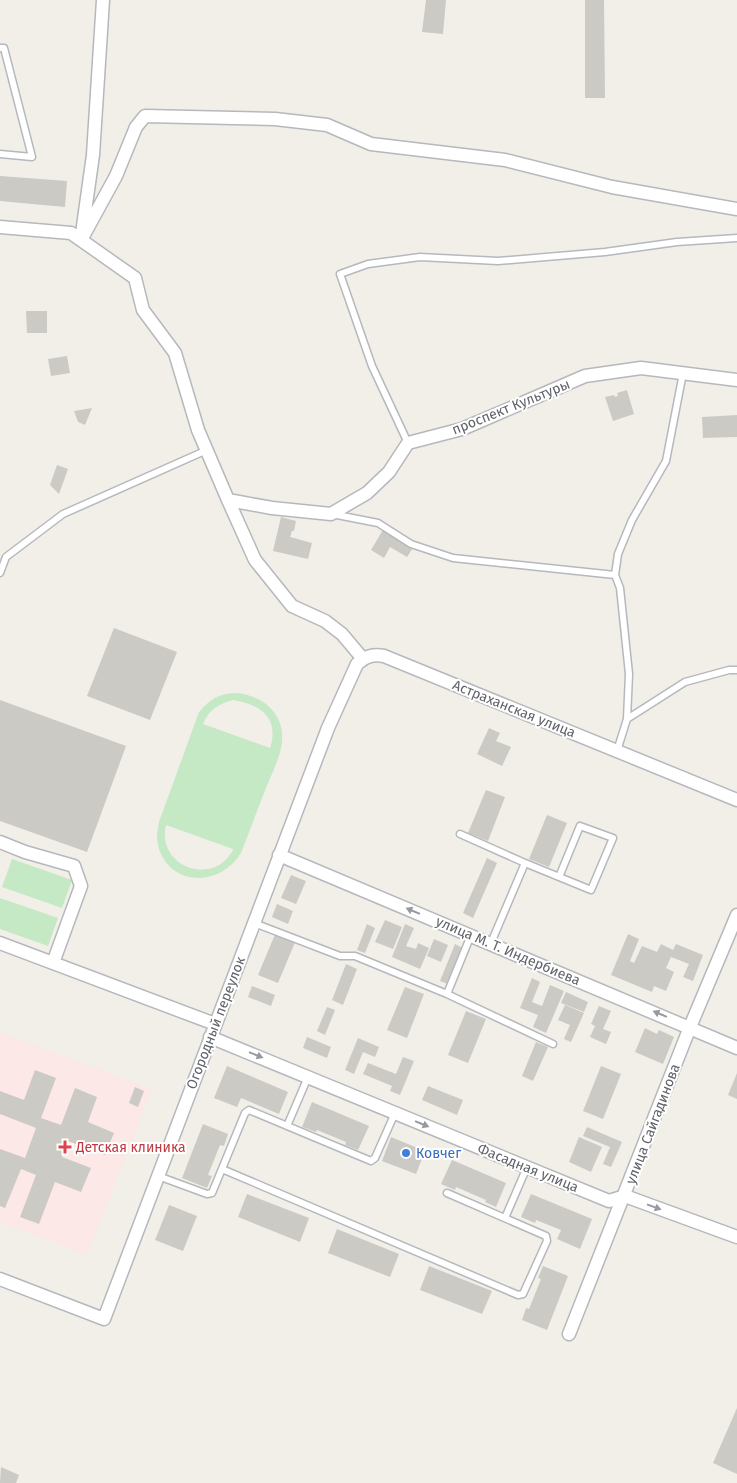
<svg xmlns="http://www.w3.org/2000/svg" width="737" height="1483" font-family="'Fira Sans',sans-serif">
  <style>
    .medical { fill: #fce8e6 }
    .green { fill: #c5e8c5; fill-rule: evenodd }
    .building { fill: #cccac5 }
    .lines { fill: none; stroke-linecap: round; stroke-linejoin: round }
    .service-casing { stroke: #b5b8bc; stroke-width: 9 }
    .minor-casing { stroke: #b5b8bc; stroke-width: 15 }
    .service { stroke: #fff; stroke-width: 6 }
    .minor { stroke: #fff; stroke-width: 12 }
    .oneway { fill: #979a9d }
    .health-dot { fill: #e0444e; stroke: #fff; stroke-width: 2 }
    .shop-dot { fill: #3f7fe0; stroke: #fff; stroke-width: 2 }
    .labels { text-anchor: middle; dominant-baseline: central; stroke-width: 4; stroke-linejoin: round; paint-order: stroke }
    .street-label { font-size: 14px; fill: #5f6368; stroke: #fff }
    .health-label { font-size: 14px; fill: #be3a42; stroke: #fff; text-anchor: start }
    .shop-label { font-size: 14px; fill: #366cbe; stroke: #fff; text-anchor: start }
  </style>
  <rect width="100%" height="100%" fill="#f1efe8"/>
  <path class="medical" d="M0,1032l152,57 -65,166 -87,-33z"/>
  <path class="green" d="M236,693c26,2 49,20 46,49 -2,17 -12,35 -18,51 -8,20 -15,40 -23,60 -24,39 -81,31 -84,-16 0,-5 1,-10 2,-15l40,-110c12,-13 18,-18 37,-19zM233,700c27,4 47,18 37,48l-67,-24c6,-15 16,-20 30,-24zM166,825l67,24v1c-20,38 -77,16 -67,-25z
    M12,859l60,21 -10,28 -60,-21z
    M0,898l58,20 -10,28 -48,-17z"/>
  <path class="building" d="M426,0h20l-3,34 -21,-2z
    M585,0h19l1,98h-20z
    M0,176l67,5 -2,26 -65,-6z
    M26,311h21v22h-20z
    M67,356l3,17 -19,3 -3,-17z
    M627,390l7,24 -21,7 -8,-24 9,-2 1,2 3,-1 -1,-3z
    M92,408l-7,17 -7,-3 -4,-11z
    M737,415v22l-34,1 -1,-21z
    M57,465l11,4 -9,25 -9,-9z
    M281,517l15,4 -2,10h-2l-2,6 22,6 -4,16 -35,-8z
    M384,528l30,18 -7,11 -17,-10 -6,11 -13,-8z
    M114,628l63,24 -27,68 -63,-24z
    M0,700l126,46 -39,106 -87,-31z
    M489,728l11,5 -4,8 15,6 -9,19 -25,-12z
    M486,790l19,7 -17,44 -20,-8z
    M547,815l20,8 -18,44 -20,-8z
    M487,858l10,5 -24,55 -10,-5z
    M291,875l15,6 -10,23 -15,-6z
    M277,904l16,7 -5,13 -16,-7z
    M385,920l17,7 -9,22 -18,-7z
    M367,924l8,4 -10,25 -8,-3z
    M405,924l9,4 -8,18 10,3 2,-6 11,5 -9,21 -28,-12z
    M276,932l20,8 -18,43 -20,-8z
    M628,934l11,5 -9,22 4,2 8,-17 15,6 4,-8 12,6 3,-6 27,11 -10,26 -10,-4 6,-13 -18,-7 -5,11 8,4 -8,19 -12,-5 -2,6 -41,-17z
    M434,939l14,6 -7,17 -14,-6z
    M455,944l8,4 -15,36 -8,-3z
    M346,964l11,5 -14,36 -11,-5z
    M532,978l8,4 -8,20 10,4 8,-21 14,6 -18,42 -13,-6 5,-12 -18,-7z
    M252,986l23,9 -4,11 -23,-9z
    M405,987l19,7 -17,44 -20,-8z
    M566,992l22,10 -4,10 -23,-9z
    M565,1005l19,8 -13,29 -7,-3 6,-14 -12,-5z
    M599,1006l12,5 -8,18 8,3 -5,12 -16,-7 5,-11 -4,-2z
    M327,1007l8,3 -10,25 -8,-4z
    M466,1011l20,8 -18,44 -20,-8z
    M645,1028l12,6 2,-4 15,7 -11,27 -28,-12z
    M307,1037l24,10 -4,11 -24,-10z
    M358,1038l21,9 -4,10 -12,-5 -9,22 -9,-4z
    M536,1042l12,5 -15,34 -11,-5z
    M403,1057l11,4 -14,34 -10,-4 2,-5 -29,-12 5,-11 28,11z
    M227,1066l61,26 -9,22 -38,-16 -4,9 -23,-9z
    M601,1066l20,8 -18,45 -20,-8z
    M35,1070l21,8 -15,40 20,7 14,-37 22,9 -9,25 26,11 -9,22 -37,-14 -6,16 29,11 -10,24 -26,-10 -16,42 -19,-7 16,-42 -15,-6 -16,39 -5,-2v-57l25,9 11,-30 -36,-14v-23l24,9z
    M737,1073v26l-9,-4z
    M428,1086l35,14 -6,15 -35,-15z
    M135,1087l9,4 -6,16 -9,-4z
    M312,1102l57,24 -11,24 -13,-5 1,-3 -29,-12 -1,2 -14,-5z
    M203,1124l25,10 -4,12 -4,-1 -12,30 4,1 -5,12 -25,-10z
    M587,1127l35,15 -11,25 -8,-3 7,-17 -27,-11z
    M391,1137l34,14 -9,23 -34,-13z
    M579,1137l23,10 -11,25 -22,-10z
    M452,1160l54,23 -10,24 -11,-5 1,-2 -30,-13 -1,3 -14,-6z
    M247,1194l62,24 -9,24 -62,-25z
    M531,1194l61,25 -12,30 -23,-10 4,-9 -25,-10 -1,3 -14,-6z
    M169,1205l28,11 -14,35 -28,-11z
    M337,1229l62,25 -9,23 -62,-24z
    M429,1266l63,25 -10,23 -62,-24z
    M543,1266l25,10 -21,54 -25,-10 4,-12 3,1 12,-30 -3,-1z
    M737,1408v66l-24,-11z
    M1,1467l18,8 -3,8h-16z"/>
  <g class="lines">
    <defs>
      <path id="service" d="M0,48h4l28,109 -32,-3
        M408,443l-36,-77 -32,-92 28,-10 52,-7 78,4 107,-9 72,-10 60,-4
        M332,514l46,9 33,21 42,14 162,17 5,13 9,86 -2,45 -10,32
        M0,573l6,-16 57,-43 144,-64
        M615,575l3,-21 14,-34 34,-59 17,-88
        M627,719l58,-37 44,-12h8
        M460,834l65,29 -34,80
        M525,863l66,27 22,-52 -33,-12 -21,51
        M254,923l86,33h15l92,38 106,50
        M447,994l24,-59
        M287,1126l21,-49
        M222,1169l296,126 5,-1 24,-53 -1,-5 -99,-43
        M158,1176l49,18 5,-1 33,-80 4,-3 122,51 4,-3 20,-45
        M505,1218l22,-51"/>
      <path id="minor" d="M0,227l71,6 64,45 8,32 32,43 23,77 30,70 44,8 59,6 36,-21 22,-21 19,-29 54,-14 123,-53 56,-8 96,12
        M82,233l11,-78 10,-155
        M81,240l35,-64 20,-49 9,-11 130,3 52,6 44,19 134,16 107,27 125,22
        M228,500l27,60 37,46 33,15 17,13 21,25
        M0,842l25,10 49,14 7,20 -28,77
        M279,855l458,193
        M0,943l215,81
        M210,1037l399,164 16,-5 112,41
        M0,1279l104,40 224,-591 29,-64c9,-8 16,-10 27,-8l353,144
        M569,1334l121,-307 47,-112"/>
    </defs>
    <use href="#service" class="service-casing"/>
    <use href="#minor" class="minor-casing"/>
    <use href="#service" class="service"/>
    <use href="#minor" class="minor"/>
  </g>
  <defs><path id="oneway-solid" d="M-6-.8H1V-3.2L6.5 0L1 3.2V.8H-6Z" transform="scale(1.25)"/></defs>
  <g class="oneway">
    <use href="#oneway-solid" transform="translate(413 911) rotate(-157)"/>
    <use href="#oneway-solid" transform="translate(660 1014) rotate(-157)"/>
    <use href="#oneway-solid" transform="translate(256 1055) rotate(22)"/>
    <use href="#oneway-solid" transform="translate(422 1124) rotate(22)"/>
    <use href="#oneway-solid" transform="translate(654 1207) rotate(20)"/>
  </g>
  <path class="health-dot" d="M62.5 1139.5h5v5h5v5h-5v5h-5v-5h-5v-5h5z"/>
  <circle class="shop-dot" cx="406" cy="1153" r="5"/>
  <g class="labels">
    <g class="street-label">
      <text transform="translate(511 407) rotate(-22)">проспект Культуры</text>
      <text transform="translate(514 709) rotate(22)">Астраханская улица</text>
      <text transform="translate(508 951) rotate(23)">улица М. Т. Индербиева</text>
      <text transform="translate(216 1023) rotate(-69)">Огородный переулок</text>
      <text transform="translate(653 1124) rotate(-69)">улица Сайгадинова</text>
      <text transform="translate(528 1168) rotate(22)">Фасадная улица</text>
    </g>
    <g class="health-label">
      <text x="76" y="1147">Детская клиника</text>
    </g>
    <g class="shop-label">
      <text x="416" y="1153">Ковчег</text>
    </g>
  </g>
</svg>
